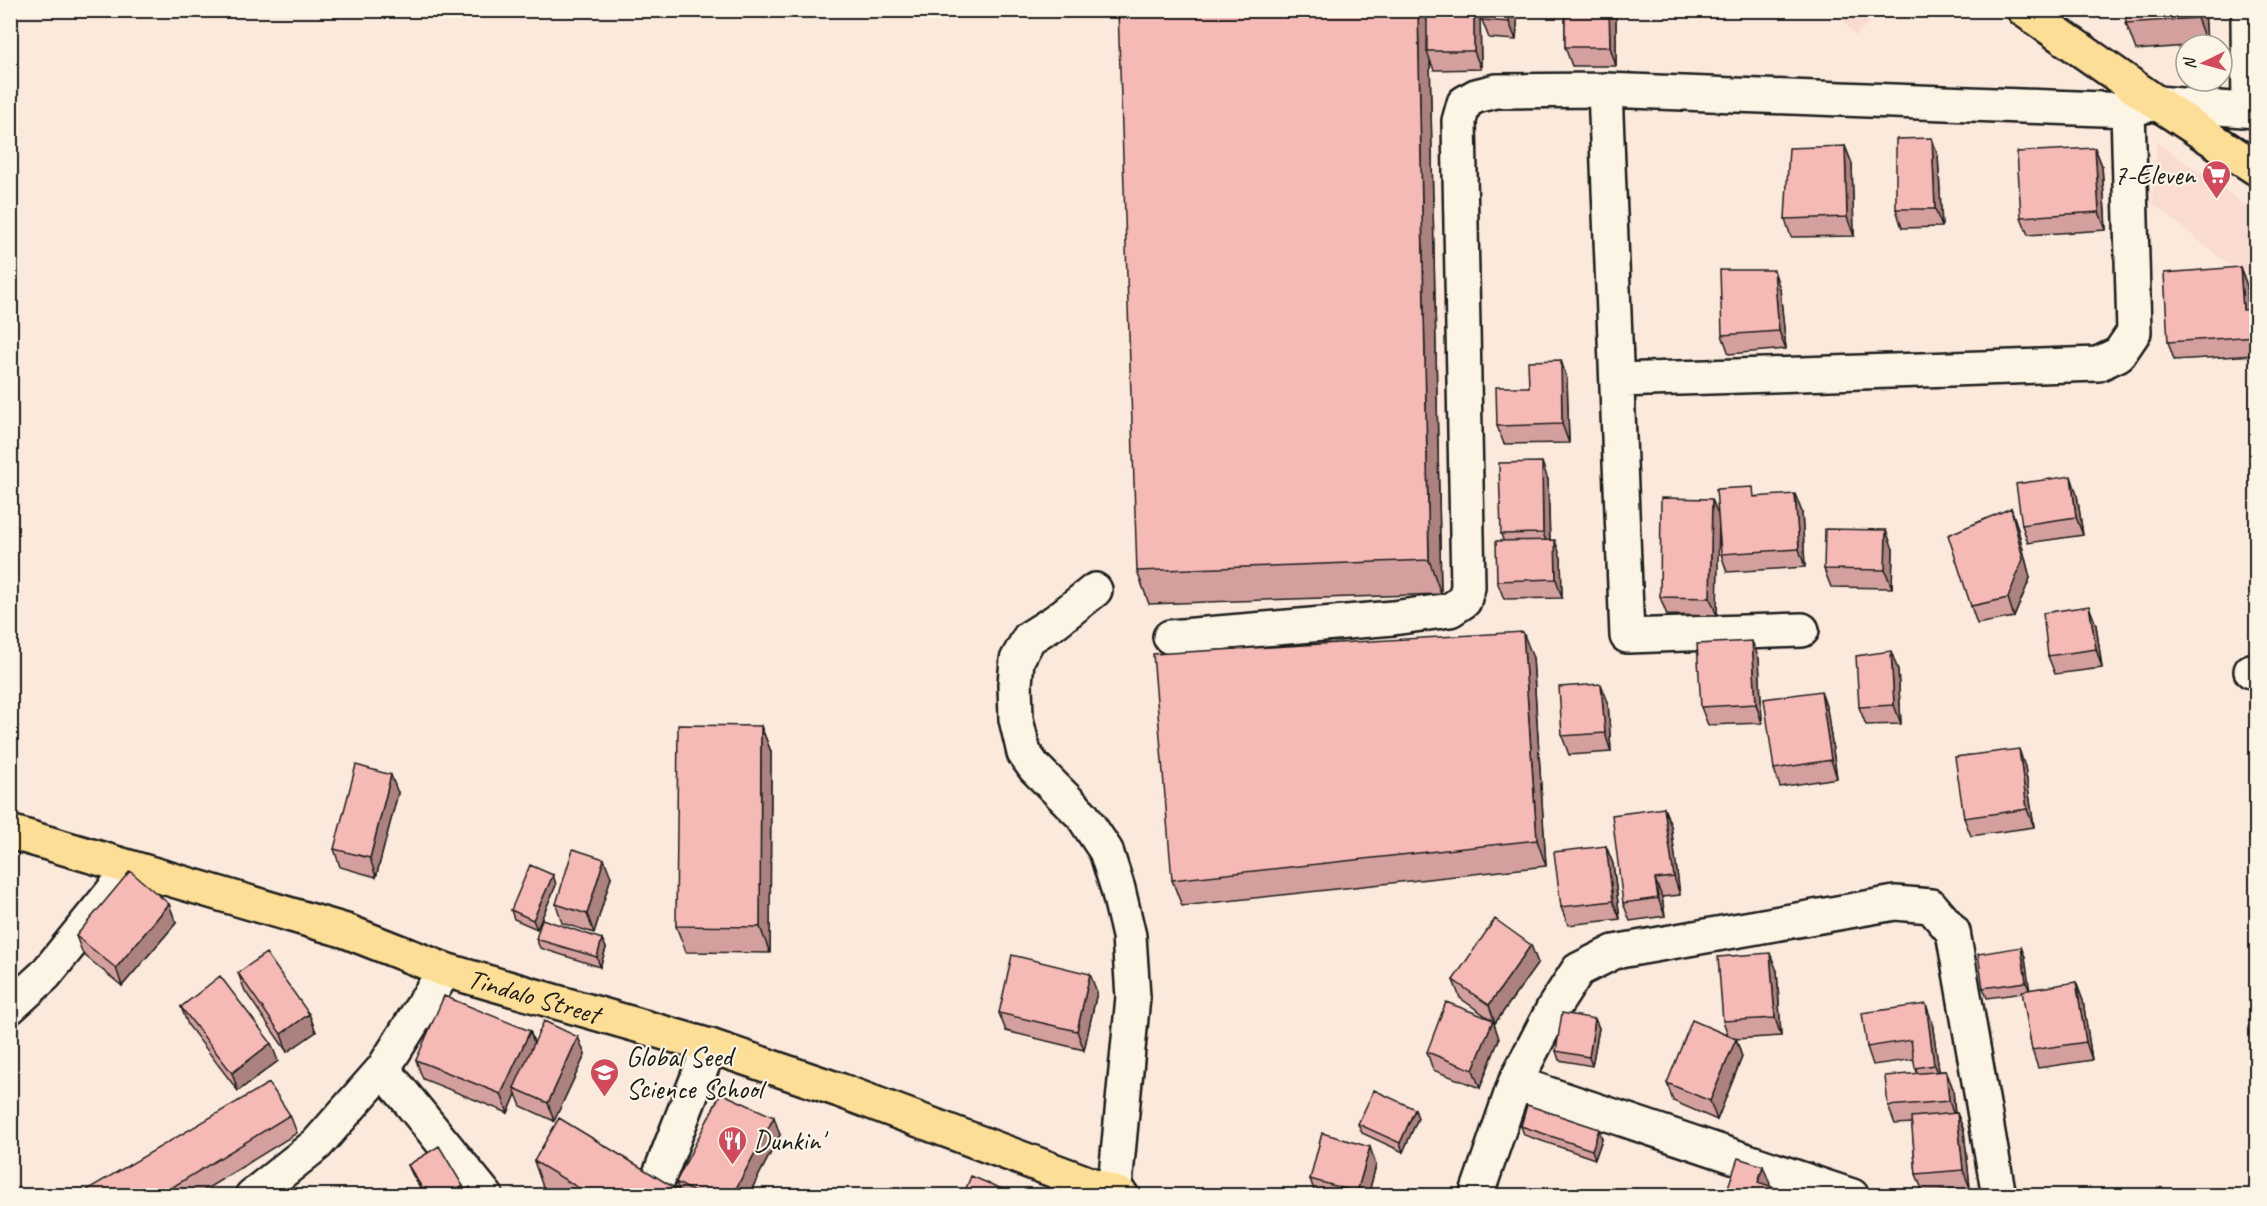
<svg xmlns="http://www.w3.org/2000/svg" width="2267" height="1206" font-family="Caveat,sans-serif">
  <style>
    .built { fill: #fadbd1 }
    .lines { fill: none; stroke-linecap: round; stroke-linejoin: round }
    .minor-casing { stroke: #1c1c1c; stroke-width: 38 }
    .major-casing { stroke: #1c1c1c; stroke-width: 38 }
    .minor { stroke: #fcf5e5; stroke-width: 33 }
    .major { stroke: #fdde96; stroke-width: 33 }
    .wall { fill: #d4a09d; stroke: #1c1c1c; stroke-width: 1.5 }
    .shaded-wall { fill: #ac827f; stroke: #1c1c1c; stroke-width: 1.5 }
    .building { fill: #f6bab6; stroke: #1c1c1c; stroke-width: 1.5 }
    .labels { text-anchor: middle; dominant-baseline: central; stroke-width: 4.5; stroke-linejoin: round; paint-order: stroke }
    .poi-label { font-size: 28px; fill: #1c1c1c; stroke: #fcf5e5; text-anchor: start }
    .street-label { font-size: 28px; fill: #1c1c1c; stroke: #fcf5e5 }
  </style>
  <rect width="100%" height="100%" fill="#fbe9dc"/>
  <filter id="ink" filterUnits="userSpaceOnUse"><feTurbulence type="fractalNoise" baseFrequency=".0167" numOctaves="2"/><feDisplacementMap in="SourceGraphic" scale="12" xChannelSelector="R" yChannelSelector="G"/><feConvolveMatrix kernelMatrix="1 2 1 2 8 2 1 2 1" color-interpolation-filters="sRGB"/></filter>
  <g filter="url(#ink)">
    <path class="built" d="M1836,11h45l-26,25z
      M2157,142l99,71v66l-3,5 -101,-81z"/>
    <g class="lines">
      <defs>
        <path id="minor" d="M1605,90l22,546 175,-6
          M2249,110l-1,-89h8
          M1618,380l480,-16 21,-10 15,-22 -6,-222
          M1095,590l-39,31 -27,17 -12,22 -2,24 1,35 8,34 10,14 48,48 24,36 12,38 11,47 4,61 -19,199
          M1170,637l223,-19 57,-8 14,-9 4,-14 -9,-466 5,-18 12,-7 20,-5 109,-1 523,20 29,-7 99,8
          M2251,671h5
          M10,1007l35,-32 86,-106
          M383,1069l103,127
          M1515,1083l337,113
          M655,1187l55,-141
          M252,1196l65,-52 66,-75 62,-99
          M1476,1196l39,-113 39,-76 24,-37 36,-18 281,-49 36,3 22,26 46,264"/>
        <g id="major">
          <path d="M2024,10l133,93 99,65"/>
          <path id="s1" d="M10,832l336,99 99,39 265,76 129,44 283,106"/>
        </g>
      </defs>
      <use href="#minor" class="minor-casing"/>
      <use href="#major" class="major-casing"/>
      <use href="#minor" class="minor"/>
      <use href="#major" class="major"/>
    </g>
    <path class="wall" d="M1418,10h5l4,11 53,-8 1,56 -47,1 -4,-10 11,534 -292,10 -12,-33z
      M1518,10l-2,30 -27,-2 -7,-18z
      M1565,10h51v56h-44l-7,-19z
      M2125,10h80l2,35h-21v1l-50,4 -10,-27z
      M1845,146l7,18 2,72 -63,1 -6,-18z
      M2095,148l7,18 4,64 -78,5 -7,-18z
      M1938,156l4,71 -40,1 -6,-19z
      M2240,267l7,19 1,24 8,-1v46l-82,5 -6,-18z
      M1780,289l6,60 -57,5 -7,-19z
      M1567,379l2,64 -65,1 -7,-18 32,-39z
      M1548,480l2,60 11,18 1,40 -58,1 -7,-18 6,-41 -2,-6z
      M2077,495l6,40 -55,8 -6,-18z
      M1757,496l45,16 3,55 -78,5 -6,-18 -3,-32 -1,94 -50,-1 -7,-18 58,-81z
      M2011,508l6,18 13,52 -16,39 -37,7 -6,-18z
      M1893,549l-1,39 -61,-1 -7,-18z
      M2096,625l6,43 -47,6 -7,-18z
      M1533,658l13,208 -364,40 -10,-26z
      M1759,659l3,64 -54,2 -7,-18z
      M1898,670l3,54 -35,1 -7,-18z
      M1608,702l3,50 -42,3 -7,-19z
      M1827,709l10,69 -57,9 -6,-18z
      M761,726l10,26 -1,201 -84,-1 -10,-26z
      M2025,767l9,60 -63,9 -7,-18z
      M398,793l-22,84 -36,-10 -6,-18z
      M1664,808l7,18 9,69 -18,2 3,19 -35,5 -7,-18z
      M1606,846l7,18 7,55 -52,6 -7,-18z
      M553,875l3,10 -19,44 -23,-10 -3,-9z
      M611,877l-17,56 -32,-10 -6,-19z
      M169,904l7,19 -54,63 -39,-32 -7,-18z
      M536,939h66l4,9 -6,19 -60,-19z
      M2021,947l4,10 4,33 47,-8 7,19 9,59 -54,8 -6,-18 -9,-57 -36,5 -4,-10z
      M1538,963l-43,60 -2,-1 6,17 -19,49 -47,-18 -6,-18 63,-33 -30,-21 -7,-18z
      M1777,971l4,65 -45,3 6,18 -25,63 -44,-19 -6,-18 61,-48 -5,-14z
      M238,973l71,41 7,18 -29,20 -42,-61z
      M1097,992l-13,58 -78,-19 -7,-18z
      M181,1007l97,54 -40,30 -50,-66z
      M1595,1019l4,9 -7,38 -33,-6 -3,-9z
      M1932,1022l7,49h7l7,18 2,24h2l7,18 6,57 -47,4 -7,-18 -4,-51 -17,1 -7,-18 29,-33 -3,-14 -41,6 -6,-18z
      M530,1031l4,12 44,-6 7,18 -31,66 -33,-15 -5,-12 -8,19 -85,-34 -7,-19z
      M290,1115l7,18 -102,63h-105l-2,-7z
      M1418,1118l-15,34 -41,-19 -4,-9z
      M1521,1126l81,13 -7,20 -71,-24z
      M780,1135l-32,61h-191l-14,-9 -9,-26 145,29 -3,-8z
      M408,1165l55,21 2,5 10,5h-50l-13,-22z
      M1376,1165l-8,31h-52l-6,-17z"/>
    <path class="shaded-wall" d="M1418,10h5l7,19 -3,22 3,9 11,534 -12,-34z
      M1474,10h5l1,3 1,56 -7,-18z
      M1510,10h8l-2,30 -7,-18z
      M1609,10h7v56l-6,-19z
      M2197,10h8l2,35 -10,-27z
      M1932,138l6,18 4,71 -7,-18z
      M1845,146l7,18 2,72 -7,-19z
      M2095,148l7,18 4,64 -7,-18z
      M2240,267l7,19 2,42 -6,-18z
      M1774,270l6,19 6,60 -7,-18z
      M1561,360l6,19 2,64 -7,-19z
      M1542,462l6,18 2,71 -7,-18z
      M2071,476l6,19 6,40 -7,-18z
      M1795,494l7,18 3,55 -6,-18z
      M1712,499l7,18 -2,99 -7,-18z
      M2011,508l6,18 13,52 -16,39 -6,-19z
      M1886,530l7,19 -1,39 -7,-18z
      M1555,540l6,18 1,40 -6,-19z
      M2089,606l7,19 6,43 -6,-19z
      M1523,632l10,26 13,208 -9,-26z
      M1752,641l7,18 3,64 -6,-19z
      M1891,651l7,19 3,54 -7,-19z
      M1601,684l7,18 3,50 -6,-19z
      M1821,691l6,18 10,69 -6,-18z
      M761,726l10,26 -1,201 -10,-26z
      M2019,749l6,18 9,60 -7,-18z
      M391,775l7,18 -22,84 -6,-19z
      M1664,808l7,18 9,69 -6,-18z
      M1606,846l7,18 7,55 -7,-18z
      M604,859l7,18 -17,56 -7,-19z
      M553,875l3,10 -19,44 -4,-9z
      M1655,879l7,18 3,19 -7,-18z
      M169,904l7,19 -54,63 -6,-18z
      M602,939l4,9 -6,19 -3,-10z
      M1531,945l7,18 -43,60 -6,-18z
      M2021,947l4,10 5,35 -4,-10z
      M1770,953l7,18 4,65 -6,-18z
      M1090,974l7,18 -13,58 -7,-19z
      M2076,982l7,19 9,59 -6,-18z
      M1926,1004l6,18 9,62 -7,-19z
      M309,1014l7,18 -29,20 -6,-18z
      M1595,1019l4,9 -7,38 -3,-9z
      M1493,1020l6,19 -19,49 -7,-18z
      M530,1031l6,18 -22,39 2,6 -8,19 -7,-19z
      M578,1037l7,18 -31,66 -6,-18z
      M1736,1039l6,18 -25,63 -7,-19z
      M271,1043l7,18 -40,30 -6,-18z
      M1946,1071l7,18 2,30 -6,-18z
      M1415,1109l3,9 -15,34 -3,-9z
      M1957,1113l7,18 6,57 -7,-18z
      M774,1117l6,18 -32,61h-16z
      M1599,1129l3,10 -7,20 -3,-9z
      M1370,1147l6,18 -8,31h-9l-2,-4z
      M1763,1166l7,18 -4,12 -8,-14z"/>
    <path class="building" d="M1118,10h300l11,550 -292,11z
      M1427,10h47v41h-47z
      M1482,10h28l-1,12 -27,-2z
      M1565,10h44l1,37h-45z
      M2125,10h72v8l-71,5z
      M1932,138l3,71h-39v-70z
      M1845,146l2,71 -62,2 4,-71z
      M2095,148l4,64 -78,5 -4,-65z
      M2240,267l3,43 13,-1v27l-88,6 -4,-69z
      M1720,270h54l5,61 -57,4z
      M1561,360l1,64 -65,2 -1,-39h33l-1,-26z
      M1542,462l1,71 -42,1 -2,-71z
      M2071,476l5,41 -54,8 -6,-41z
      M1753,487l1,10 41,-3 4,55 -78,5 -5,-65z
      M1661,498l51,1 -2,99 -50,-1z
      M2011,508l12,51 -15,39 -37,8 -23,-71z
      M1825,529l61,1 -1,40 -61,-1z
      M1555,540l1,39 -59,2 -1,-40z
      M2089,606l7,43 -48,7 -5,-43z
      M1523,632l14,208 -365,40 -19,-226z
      M1752,641l4,63 -55,3 -4,-63z
      M1891,651l3,54 -35,2 -3,-51z
      M1601,684l4,49 -43,3 -3,-49z
      M1821,691l10,69 -57,9 -10,-70z
      M678,725l83,1 -1,201 -84,-1z
      M2019,749l8,60 -63,9 -9,-61z
      M356,765l35,10 -21,83 -36,-9z
      M1664,808l10,69 -19,2 3,19 -35,5 -11,-88z
      M1606,846l7,55 -52,6 -7,-55z
      M573,849l31,10 -17,55 -31,-10z
      M530,865l23,10 -20,45 -22,-10z
      M130,871l39,33 -53,64 -40,-32z
      M542,919l60,20 -5,18 -61,-18z
      M1495,919l36,26 -42,60 -36,-25z
      M2021,947l5,35 -43,6 -5,-34z
      M266,953l43,61 -28,20 -43,-61z
      M1770,953l5,65 -52,3 -5,-64z
      M1012,955l78,19 -13,57 -78,-18z
      M220,976l51,67 -39,30 -51,-66z
      M2076,982l10,60 -54,8 -10,-59z
      M444,996l86,35 -29,63 -85,-34z
      M1446,1002l47,18 -20,50 -46,-18z
      M1926,1004l8,61 -19,3 -4,-28 -44,7 -5,-34z
      M1562,1013l33,6 -6,38 -33,-6z
      M1692,1020l44,19 -26,62 -43,-18z
      M544,1021l34,16 -30,66 -34,-15z
      M1946,1071l3,30 -61,5 -3,-30z
      M269,1083l21,32 -132,81h-67l-3,-7z
      M1374,1090l41,19 -15,34 -42,-19z
      M721,1093l53,24 -42,79h-31l-25,-14z
      M1527,1105l72,24 -7,21 -71,-24z
      M1957,1113l6,57 -47,4 -5,-57z
      M559,1118l129,78h-96l-58,-35z
      M1322,1133l48,14 -13,45 -47,-13z
      M439,1146l24,40 -16,10h-20l-19,-31z
      M1738,1158l25,8 -5,16 40,14h-73z
      M971,1176l43,18v2h-51z
      M470,1187l5,9h-17z
      M1055,1191l10,5h-11z"/>
  </g>
  <defs>
    <symbol id="supermarket-pin" viewBox="-11 -11 22 30"><path d="M0 17L-7.5 6A9.5 9.5 0 1 1 7.5 6Z" fill="#d1495b" stroke="#fcf5e5"/><path d="M-6-5.5h2.5l.6 2H6L4.5 2H-2.5L-4.4-4H-6ZM-1.5 3.2a1.3 1.3 0 1 0 .1 0ZM3 3.2a1.3 1.3 0 1 0 .1 0Z" fill="#fff"/></symbol>
    <symbol id="school-pin" viewBox="-11 -11 22 30"><path d="M0 17L-7.5 6A9.5 9.5 0 1 1 7.5 6Z" fill="#d1495b" stroke="#fcf5e5"/><path d="M0-5L7-2L0 1L-7-2ZM-4 1L0 2.5L4 1V4Q0 6-4 4Z" fill="#fff"/></symbol>
    <symbol id="restaurant-pin" viewBox="-11 -11 22 30"><path d="M0 17L-7.5 6A9.5 9.5 0 1 1 7.5 6Z" fill="#d1495b" stroke="#fcf5e5"/><path d="M-5-6h1v4h1v-4h1v4h1v-4h1v5L-1.5 .5V6h-2V.5L-5-1ZM5-6V6H3V1.5H1.5Q1.5-4 5-6Z" fill="#fff"/></symbol>
  </defs>
  <g fill-rule="evenodd">
    <use href="#supermarket-pin" x="2200" y="158" width="33" height="45"/>
    <use href="#school-pin" x="588" y="1056" width="33" height="45"/>
    <use href="#restaurant-pin" x="716" y="1124" width="33" height="45"/>
  </g>
  <g class="labels">
    <g class="poi-label">
      <text x="2195" y="174" text-anchor="end">7-Eleven</text>
      <text x="626" y="1056">Global Seed<tspan x="626" dy="32">Science School</tspan></text>
      <text x="753" y="1140">Dunkin'</text>
    </g>
    <g class="street-label">
      <text stroke="none"><textPath href="#s1" startOffset="549">Tindalo Street</textPath></text>
    </g>
  </g>
  <rect width="2267" height="1206" fill="none" stroke="#fcf5e5" stroke-width="36"/>
  <rect x="18" y="18" width="2231" height="1170" fill="none" stroke="#1c1c1c" stroke-width="2" filter="url(#ink)"/>
  <g transform="translate(2204 63) rotate(265)"><circle r="28" fill="#fcf5e5" stroke="#a29e95" stroke-width="1.5"/>
  <path d="M0-4.5L10 22L0 15L-10 22Z" fill="#d1495b"/>
  <text y="-9" font-size="16" font-weight="bold" text-anchor="middle" fill="#1c1c1c">N</text>
  </g>
</svg>
